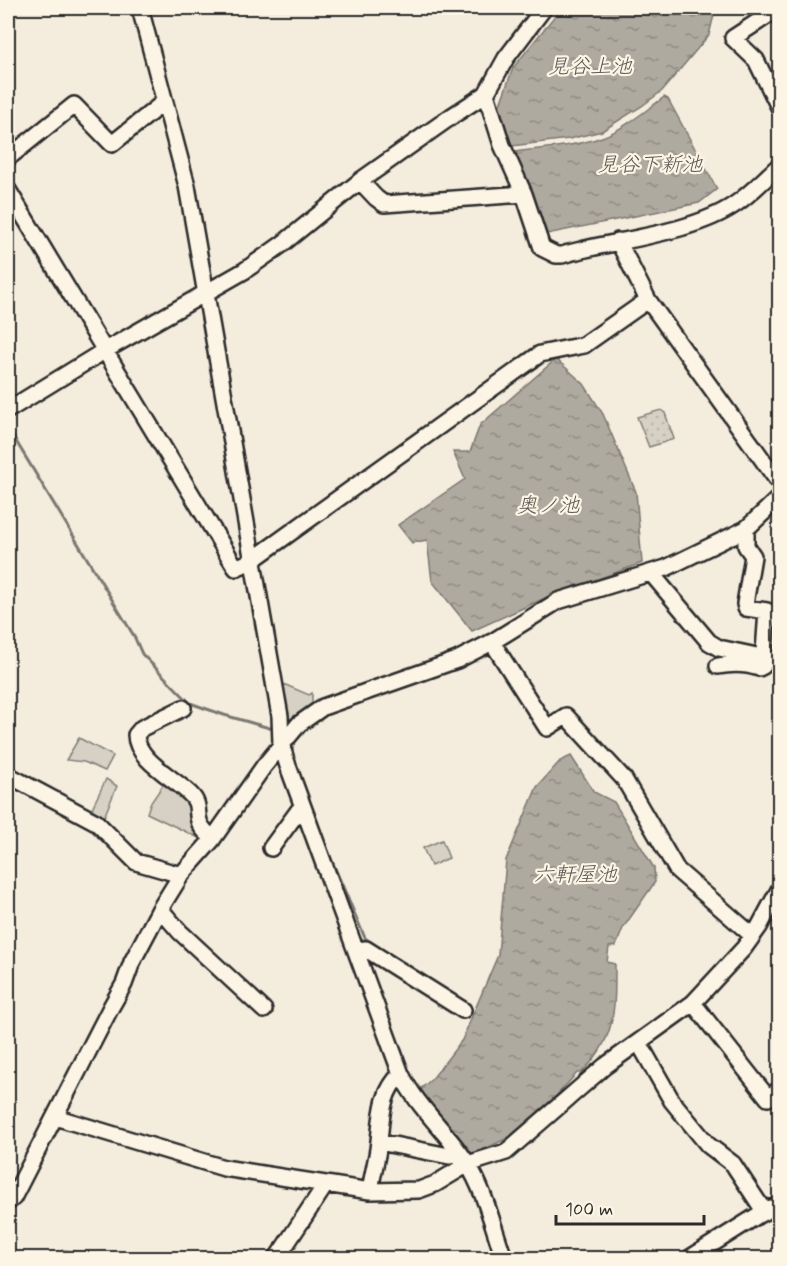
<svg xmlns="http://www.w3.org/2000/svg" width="787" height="1266" font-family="Mynerve,'Klee One',sans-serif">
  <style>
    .green { fill: #d6d1c4; stroke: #807e78; stroke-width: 1.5 }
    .forest { fill: url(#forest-firs); stroke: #807e78; stroke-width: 1.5 }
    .park { fill: url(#park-dots); stroke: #807e78; stroke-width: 1.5 }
    .water { fill: url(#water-ripples); stroke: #7a7771; stroke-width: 1.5 }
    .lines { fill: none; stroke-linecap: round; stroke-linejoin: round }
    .stream { stroke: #7a7771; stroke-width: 3 }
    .minor-casing { stroke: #2b2b2b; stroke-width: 20 }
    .minor { stroke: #fcf5e5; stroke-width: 15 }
    .labels { text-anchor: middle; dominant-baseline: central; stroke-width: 4.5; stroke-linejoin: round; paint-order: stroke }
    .water-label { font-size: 21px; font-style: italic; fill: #595754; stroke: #fcf5e5 }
  </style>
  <defs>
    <pattern id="forest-firs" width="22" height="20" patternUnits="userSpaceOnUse" patternTransform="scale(1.5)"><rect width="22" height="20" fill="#d6d1c4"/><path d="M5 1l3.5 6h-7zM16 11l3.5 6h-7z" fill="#b8b4a9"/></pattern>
    <pattern id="park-dots" width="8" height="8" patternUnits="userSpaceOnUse" patternTransform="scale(1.5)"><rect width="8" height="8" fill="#d6d1c4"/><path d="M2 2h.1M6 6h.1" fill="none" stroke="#b8b4a9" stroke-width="1.8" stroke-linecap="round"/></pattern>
    <pattern id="water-ripples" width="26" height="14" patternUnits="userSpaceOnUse" patternTransform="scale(1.5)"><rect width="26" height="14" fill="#afaaa0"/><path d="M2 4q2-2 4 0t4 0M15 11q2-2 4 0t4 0" fill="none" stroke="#8f8b83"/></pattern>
  </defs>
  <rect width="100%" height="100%" fill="#f4edde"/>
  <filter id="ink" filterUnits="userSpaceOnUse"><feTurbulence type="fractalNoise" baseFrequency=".0167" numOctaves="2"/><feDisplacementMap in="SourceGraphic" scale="12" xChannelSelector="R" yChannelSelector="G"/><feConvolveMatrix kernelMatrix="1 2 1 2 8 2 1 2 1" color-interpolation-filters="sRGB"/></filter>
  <g filter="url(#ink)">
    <path class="green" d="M281,683l28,12 3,-2v11l-7,8 -13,8 -7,-4z
      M79,738l34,18 -8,15 -21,-9 -18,-2z
      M106,779l11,7 -16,38 -10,-9 2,-9z
      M167,779l22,15 14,46 -56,-27 3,-9z
      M442,840l7,18 -18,8 -8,-18z"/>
    <path class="forest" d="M63,1250l74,8h-78z"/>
    <path class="park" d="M661,410l4,3 9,26 -25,8 -12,-30z"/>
    <path class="water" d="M561,8h149l4,7 -5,20 -47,56 -20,15 -40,25 -33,8 -57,7 -14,-36 15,-42z
      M664,97l4,2 49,90 -18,14 -152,31 -33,-82c29,-4 60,-5 88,-15 19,-6 46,-28 62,-40z
      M556,359l28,25 19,30 33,78 6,71 -99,36 -71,32 -40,-50 -5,-41 -15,3 -14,-18 67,-46 -12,-27h17l10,-27z
      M571,756l23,36 20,10 40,66 1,14 -32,46 -7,18 -7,1 -2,15 8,2c0,46 1,76 -34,109h-4l-40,44 -27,20 -38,18 -53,-65 13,-11 30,-39 36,-85 8,-95 31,-73 23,-26z"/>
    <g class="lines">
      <path class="stream" d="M8,428l126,208 8,18 48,49 34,12 49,14
        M294,761l-2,-12 2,-7
        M325,845l40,93 25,17"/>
      <defs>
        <path id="minor" d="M140,8l47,178 93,530 1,28 7,22 113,308c16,33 46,58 66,89 18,28 26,64 37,95
          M779,8l-46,30 23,22 24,49
          M486,94l16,51 22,49
          M8,158l66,-53 38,39 52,-42
          M360,181l16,17 8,6 140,-10 18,54 14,7h6c51,-15 129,-21 172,-50 17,-11 31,-27 46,-40
          M8,190l228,378 15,-7 289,-207 44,-9 64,-45
          M618,241l30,59 132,184
          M8,410l96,-59 140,-80 37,-26 79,-64 92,-65 34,-22 20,-36 38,-50
          M651,573l58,69 10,6 61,13
          M492,642l55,86 19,-12 58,63 53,91 76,66
          M718,666c15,-3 27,-3 41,2l4,-2 4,-55 -21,-3 -1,-4 8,-48 -7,-10v-17
          M183,708l-41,20 -6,7c0,25 40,44 55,60 14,14 -3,25 22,43
          M8,775l88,47 40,40 45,13
          M271,848l31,-42
          M160,909l20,23 84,78
          M356,950l10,-1 97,61
          M693,1003l75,95 12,-9
          M639,1043l33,58 36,44 25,19 27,41 7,4
          M55,1117l169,51 146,23 49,-1 16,-6 33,-20 38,-12 99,-86 88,-63 51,-55 15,-21 21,-39
          M379,1142l70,14 11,-2
          M370,1191c2,-14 6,-28 8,-42 4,-27 1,-55 23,-75
          M8,1202l5,-4 98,-191 13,-23 8,-22 28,-53 21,-34 31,-35 52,-74 35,-42 24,-17 134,-47 35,-18 66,-41 108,-33 80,-39 34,-32
          M277,1258l49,-74
          M690,1258l70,-44 20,-10"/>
      </defs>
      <use href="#minor" class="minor-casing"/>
      <use href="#minor" class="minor"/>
    </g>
  </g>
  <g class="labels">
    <g class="water-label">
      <text x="590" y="67">見谷上池</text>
      <text x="650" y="165">見谷下新池</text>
      <text x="548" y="506">奥ノ池</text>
      <text x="575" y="875">六軒屋池</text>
    </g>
  </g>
  <rect width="787" height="1266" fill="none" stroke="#fcf5e5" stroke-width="30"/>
  <rect x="15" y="15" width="757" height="1236" fill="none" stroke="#2b2b2b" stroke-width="2" filter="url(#ink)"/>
  <path d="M556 1215v9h148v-9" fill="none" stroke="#2b2b2b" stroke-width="3"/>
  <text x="565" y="1215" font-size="18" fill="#2b2b2b" stroke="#fcf5e5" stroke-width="4.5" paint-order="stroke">100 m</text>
</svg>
